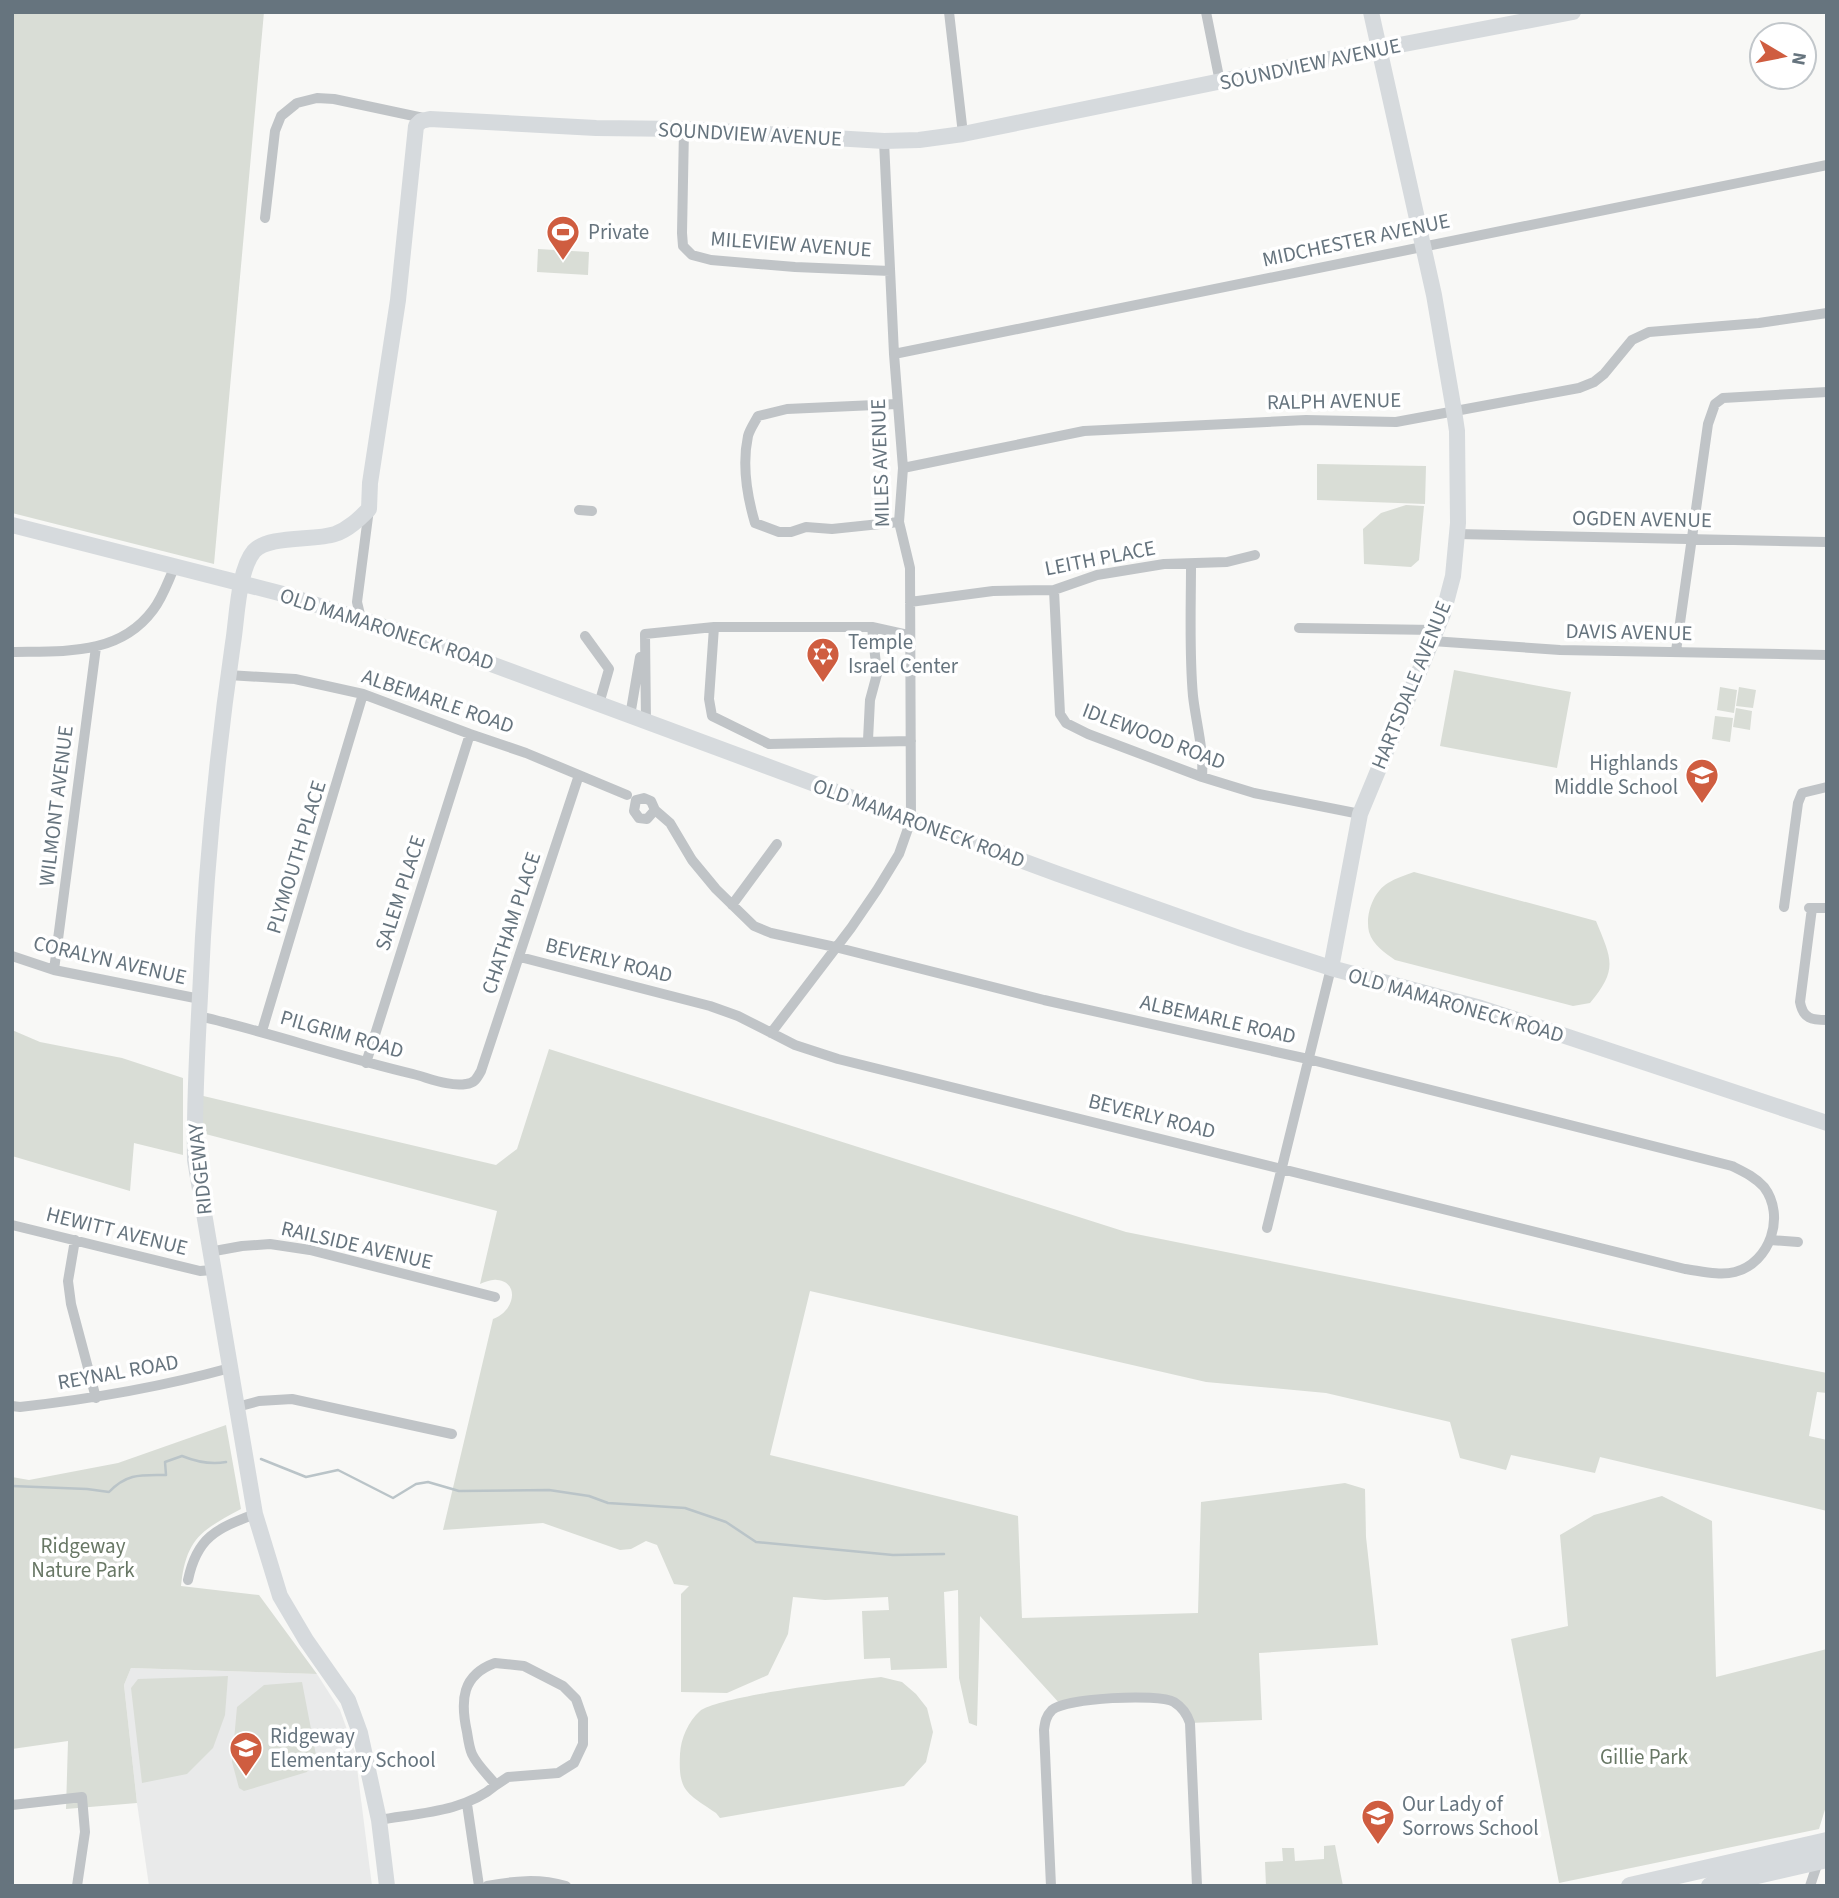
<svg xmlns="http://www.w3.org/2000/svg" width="1839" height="1898" font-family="'Source Sans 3',sans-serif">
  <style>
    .built { fill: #e9eaea }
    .green { fill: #d9ddd6 }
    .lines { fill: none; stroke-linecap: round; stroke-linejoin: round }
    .stream { stroke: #bac4c8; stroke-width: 2.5 }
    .street { stroke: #c0c4c7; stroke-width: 10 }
    .secondary { stroke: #d6dadd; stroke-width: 16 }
    .primary { stroke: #d6dadd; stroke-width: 18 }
    .labels { text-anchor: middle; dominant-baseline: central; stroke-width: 7; stroke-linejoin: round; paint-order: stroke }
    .street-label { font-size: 21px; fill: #66747e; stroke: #fff }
    .poi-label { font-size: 21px; fill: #66747e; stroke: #fff; text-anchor: start }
    .park-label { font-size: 21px; fill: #687765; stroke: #fff }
  </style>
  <rect width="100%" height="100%" fill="#f8f8f6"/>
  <path class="built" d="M131,1668l186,6 23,36 15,42 17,134h-223l-12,-83 -13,-118z"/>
  <path class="green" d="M12,12h252l-50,552 -202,-51z
    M538,249l51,3 -1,23 -51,-3z
    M1317,464l109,2 -1,38 -108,-4z
    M1406,505l18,1 -5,54 -8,7 -47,-3 -1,-35 18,-16z
    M1454,670l117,22 -14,76 -117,-22z
    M1720,687l17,3 -3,23 -17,-3z
    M1739,687l17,3 -3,18 -17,-2z
    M1736,708l16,3 -2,19 -17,-3z
    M1715,716l18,2 -3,24 -18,-3z
    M1414,872l182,49c16,39 22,48 -6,82l-17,3 -178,-46c-10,-7 -22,-15 -26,-28 -4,-17 4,-40 19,-49 8,-5 18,-8 26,-11z
    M12,1030l28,12 82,16 61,20v77l-49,-12 -4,48 -118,-35z
    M549,1049l577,183 701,141v20l-10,-1 -8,44 18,4v71l-227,-54 -5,16 -84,-18 -5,15 -46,-12 -10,-36 -124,-29 -120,-11 -396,-91 -40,164 248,61 4,102 176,-5 3,-111 144,-19 20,6 1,48 12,108 -119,8 3,67 -72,3 -20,-23 -109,5 -81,-89 -3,110 -8,-3 -10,-45 -1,-88 -14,2 3,76 -56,2 -1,-12 -26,1 -2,-48 27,-1 -1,-13 -63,3 -32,-3 -5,37 -20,41 -41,18 -46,-1v-98l8,-8 -15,-2 -17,-39 -11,-4 -15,8 -11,1 -77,-27 -100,7 50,-211c22,-8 27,-37 4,-39 -5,-1 -12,2 -17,4l17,-73 -303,-80 1,-37 301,71 21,-16z
    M226,1425l15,84c-39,21 -55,29 -60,77l78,9 58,79 -186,-6 -7,17 13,118 -71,6 2,-68 -56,8v-272l17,3 89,-17z
    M1662,1496l50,25 4,156 111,-28v154l-8,26 -260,54 -48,-244 57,-13 -8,-91 34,-20z
    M228,1676l-3,39 -12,33 -26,26 -45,9 -11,-95 7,-9z
    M881,1677l21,5 14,12 11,14 6,24 -7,30 -22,24 -184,32 -4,-5c-29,-20 -38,-21 -36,-59 1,-16 8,-32 20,-43 19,-15 151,-31 181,-34z
    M302,1682l14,73 -9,17 -63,19 -5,-3 -7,-26 5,-55 27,-22z
    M1335,1845l8,41h-77l-1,-24 18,-1 -1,-13h12l1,13 29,-2v-13z"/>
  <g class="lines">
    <path class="stream" d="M261,1459l45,18 32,-7 55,28 23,-14 12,-2 31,9 90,-1 40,6 19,7 77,5 41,14 30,20 137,13 51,-1
      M12,1486l75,3 22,3c18,-19 32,-17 57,-17l-1,-13 17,-6c15,6 29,9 44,6"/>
    <path class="street" d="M949,12l14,122
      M1206,12l14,70
      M684,129l-2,104 1,13 9,9 19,5 84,7 95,4
      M265,218l10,-87 6,-15 16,-13 20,-5 17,1 94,20
      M894,354l933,-189
      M897,404l-110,5 -29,7c-3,6 -8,13 -10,20 -6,28 -1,60 7,87l24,9h12l15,-5 26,2 67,-7
      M903,468l181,-37 222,-11 90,2 183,-34 15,-6 10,-8 28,-34 17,-8 110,-9 68,-10
      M579,510l13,1
      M1457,534l370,8
      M1191,565c0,43 -2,87 2,131 3,27 11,53 9,81
      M1054,590l6,124 6,9 22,11 114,43 52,16 106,21
      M910,602l83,-11 61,-1 43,-15 67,-11 63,-2 28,-7
      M361,619l-4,-17 12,-93
      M1299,628l137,2
      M645,634l1,89
      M645,634l69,-7
      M908,635l-36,-8h-158l-5,72 3,17 57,28 142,-3
      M585,636l24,33 -10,35
      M1432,641l128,9 267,5
      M1676,651l32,-227 7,-20 8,-6 104,-6
      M12,652c51,-1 107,4 141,-42 10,-13 15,-29 22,-44
      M228,675l67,4 68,15 107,40 56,19 101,42
      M630,716l10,-59
      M868,740l2,-40 7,-26 -5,-47
      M732,905l45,-61
      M1784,907l14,-104 4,-10 25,-6
      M1809,908h18
      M1812,908l-12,94c3,17 12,18 27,18
      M12,956l42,14 146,29
      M520,957l190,49 28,10 57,29 43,14 847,210c16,2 34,7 50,3 35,-9 51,-56 29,-85 -9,-10 -20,-15 -32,-21l-424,-107 -264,-59 -209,-53 -64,-14 -17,-7 -38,-37 -24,-29 -22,-37 -15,-13 -4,-9 -7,-3 -8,2 -2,11 5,7 8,1 8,-9
      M54,970l42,-323
      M199,1016c72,17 142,41 214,58 16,4 37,13 53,10 9,-1 11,-6 15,-13l98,-296
      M262,1031l101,-337
      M771,1033l80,-105 26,-38 22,-36 12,-34 -1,-252 -11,-46 4,-54 -9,-114 -10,-213
      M366,1063l104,-329
      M12,1225l188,46 12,-1
      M1267,1228l64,-260
      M75,1240l-7,41 3,23 25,94
      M1770,1240l28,2
      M209,1252l33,-6 28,-2 40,6 185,47
      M12,1406l8,1c71,-8 141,-20 210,-39
      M237,1407l22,-6 33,-2 160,35
      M188,1580c9,-43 28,-51 67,-66
      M495,1663l29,3 39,20 13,13 7,20v25l-9,19 -16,10 -50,4 -12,8c-8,-10 -19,-20 -24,-31 -3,-7 -4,-16 -5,-22 -7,-32 -5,-57 28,-69z
      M467,1804l12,82
      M12,1805l70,-8 3,35 -8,54
      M379,1820c39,-7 86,-8 117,-35
      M487,1886c27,-5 51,-8 79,0
      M1051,1886l-7,-156c1,-8 2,-14 8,-20 14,-12 106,-17 122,-8 8,5 13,12 16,21l7,163
      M1810,1886l9,-27"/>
    <path class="secondary" d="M12,525l271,69 154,50 621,230 184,65 89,29 150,40 346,115
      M1331,968l29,-154 83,-200 10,-38 5,-53 -1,-92 -3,-20 -20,-116 -63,-283
      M387,1886l-8,-66 -19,-87 -12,-33 -42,-60 -26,-44 -25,-82 -60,-354c-1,-55 2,-109 5,-164 5,-118 16,-236 33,-353 4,-24 5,-73 21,-92 15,-16 60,-10 81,-17 14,-5 24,-15 34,-25l1,-26 28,-183 18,-174 5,-5 9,-2 166,9 88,1 200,12 35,-1 44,-6 415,-85 195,-37"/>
    <path class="primary" d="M1630,1886l197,-45
      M1710,1886l117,-27"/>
  </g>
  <defs>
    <symbol id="stadium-pin" viewBox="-11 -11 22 30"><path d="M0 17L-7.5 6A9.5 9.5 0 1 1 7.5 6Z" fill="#cf5d40" stroke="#fff"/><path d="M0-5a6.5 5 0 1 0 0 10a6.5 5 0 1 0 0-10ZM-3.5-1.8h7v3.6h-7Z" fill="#fff"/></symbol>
    <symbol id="synagogue-pin" viewBox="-11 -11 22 30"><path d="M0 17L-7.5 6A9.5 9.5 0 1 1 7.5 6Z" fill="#cf5d40" stroke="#fff"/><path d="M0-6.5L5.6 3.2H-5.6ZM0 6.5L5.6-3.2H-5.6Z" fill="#fff"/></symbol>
    <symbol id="school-pin" viewBox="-11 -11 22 30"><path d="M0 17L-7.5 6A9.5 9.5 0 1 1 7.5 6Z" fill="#cf5d40" stroke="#fff"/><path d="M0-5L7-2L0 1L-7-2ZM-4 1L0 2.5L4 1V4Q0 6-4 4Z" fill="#fff"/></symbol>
  </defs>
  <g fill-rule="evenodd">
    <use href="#stadium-pin" x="544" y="213" width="38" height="52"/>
    <use href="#synagogue-pin" x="804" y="635" width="38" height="52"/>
    <use href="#school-pin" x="1683" y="756" width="38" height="52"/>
    <use href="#school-pin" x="227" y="1729" width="38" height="52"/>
    <use href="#school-pin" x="1359" y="1797" width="38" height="52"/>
  </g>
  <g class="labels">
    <g class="street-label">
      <text transform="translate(1310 64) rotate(-12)">SOUNDVIEW AVENUE</text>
      <text transform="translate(750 134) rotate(3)">SOUNDVIEW AVENUE</text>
      <text transform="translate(1356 240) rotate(-12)">MIDCHESTER AVENUE</text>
      <text transform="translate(791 244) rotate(4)">MILEVIEW AVENUE</text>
      <text transform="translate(1334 401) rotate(-1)">RALPH AVENUE</text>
      <text transform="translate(880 463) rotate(-92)">MILES AVENUE</text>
      <text transform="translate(1642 519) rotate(1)">OGDEN AVENUE</text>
      <text transform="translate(1100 558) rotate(-11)">LEITH PLACE</text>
      <text transform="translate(387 629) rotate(18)">OLD MAMARONECK ROAD</text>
      <text transform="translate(1629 632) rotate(1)">DAVIS AVENUE</text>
      <text transform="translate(1411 685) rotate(-68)">HARTSDALE AVENUE</text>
      <text transform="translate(438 701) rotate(19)">ALBEMARLE ROAD</text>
      <text transform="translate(1154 736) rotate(21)">IDLEWOOD ROAD</text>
      <text transform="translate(56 806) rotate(-83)">WILMONT AVENUE</text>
      <text transform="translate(919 823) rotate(20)">OLD MAMARONECK ROAD</text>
      <text transform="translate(296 857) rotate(-73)">PLYMOUTH PLACE</text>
      <text transform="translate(400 893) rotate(-72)">SALEM PLACE</text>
      <text transform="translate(511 923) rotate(-72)">CHATHAM PLACE</text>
      <text transform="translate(110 960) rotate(13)">CORALYN AVENUE</text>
      <text transform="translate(609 960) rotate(14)">BEVERLY ROAD</text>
      <text transform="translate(1456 1005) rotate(16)">OLD MAMARONECK ROAD</text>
      <text transform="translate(1218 1019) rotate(13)">ALBEMARLE ROAD</text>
      <text transform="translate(342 1034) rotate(16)">PILGRIM ROAD</text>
      <text transform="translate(1152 1116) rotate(14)">BEVERLY ROAD</text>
      <text transform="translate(200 1169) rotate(-96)">RIDGEWAY</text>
      <text transform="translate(117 1231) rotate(14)">HEWITT AVENUE</text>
      <text transform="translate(357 1245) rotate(13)">RAILSIDE AVENUE</text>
      <text transform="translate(118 1372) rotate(-10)">REYNAL ROAD</text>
    </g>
    <g class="poi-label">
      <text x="588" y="232">Private</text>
      <text x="848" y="642">Temple<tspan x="848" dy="24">Israel Center</tspan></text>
      <text x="1678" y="763" text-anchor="end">Highlands<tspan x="1678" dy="24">Middle School</tspan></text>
      <text x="270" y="1736">Ridgeway<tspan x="270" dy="24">Elementary School</tspan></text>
      <text x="1402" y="1804">Our Lady of<tspan x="1402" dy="24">Sorrows School</tspan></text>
    </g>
    <g class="park-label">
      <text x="83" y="1546">Ridgeway<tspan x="83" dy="24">Nature Park</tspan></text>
      <text x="1644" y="1757">Gillie Park</text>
    </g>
  </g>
  <rect width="1839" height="1898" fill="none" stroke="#66747e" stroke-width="28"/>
  <g transform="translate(1783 56) rotate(100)"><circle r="33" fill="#ffffff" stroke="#c2c7cb" stroke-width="2"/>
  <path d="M0-5L12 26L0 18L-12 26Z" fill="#cf5d40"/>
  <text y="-10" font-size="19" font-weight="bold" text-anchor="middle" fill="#66747e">N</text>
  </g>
</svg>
